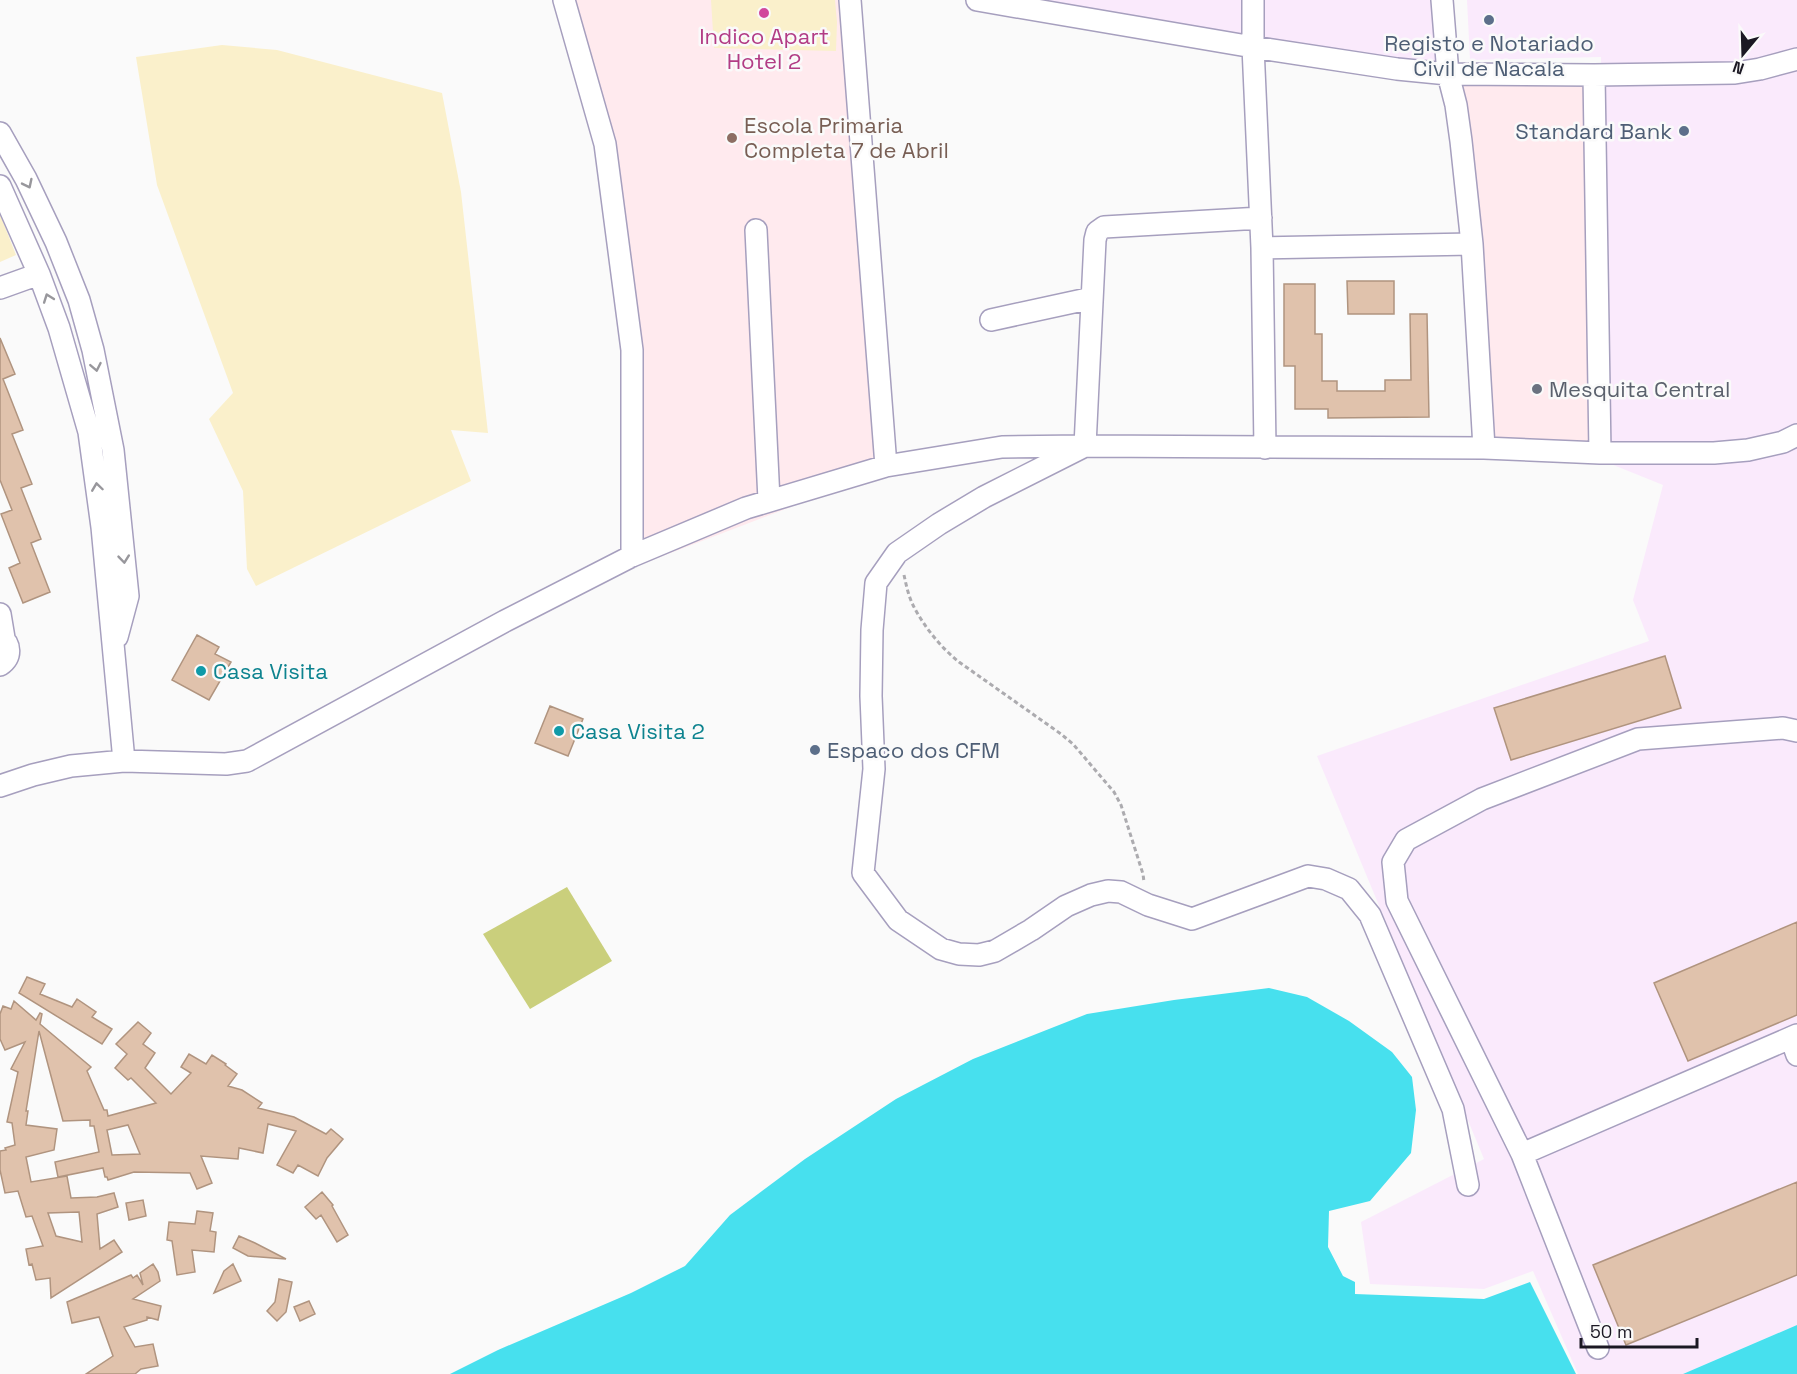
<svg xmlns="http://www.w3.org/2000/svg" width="1797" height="1374" font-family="'Space Grotesk',sans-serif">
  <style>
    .commercial { fill: #ffeaee }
    .industrial { fill: #faeafc }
    .green { fill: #cacf7c }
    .sand { fill: #faf0cb }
    .water { fill: #47e0ee }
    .building { fill: #e0c2ac; stroke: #b0947f; stroke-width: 1.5; fill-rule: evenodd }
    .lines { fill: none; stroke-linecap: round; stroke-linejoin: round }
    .minor-casing { stroke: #a69fbe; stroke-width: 24 }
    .path { stroke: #acabaf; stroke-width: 3; stroke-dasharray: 4.5 3; stroke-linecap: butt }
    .minor { stroke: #fff; stroke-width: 21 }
    .oneway { stroke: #98979c }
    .hotel-dot { fill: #d1479c; stroke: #fafafa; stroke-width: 2 }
    .service-dot { fill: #5c6f8a; stroke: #fafafa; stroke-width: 2 }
    .education-dot { fill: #8d6e63; stroke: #fafafa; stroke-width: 2 }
    .worship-dot { fill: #6b7280; stroke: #fafafa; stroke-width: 2 }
    .culture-dot { fill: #0f9aa8; stroke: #fafafa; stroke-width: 2 }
    .labels { text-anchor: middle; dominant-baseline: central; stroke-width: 5; stroke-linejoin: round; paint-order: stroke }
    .hotel-label { font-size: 22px; fill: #b23c85; stroke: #fafafa }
    .service-label { font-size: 22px; fill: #4e5e75; stroke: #fafafa }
    .education-label { font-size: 22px; fill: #785e54; stroke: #fafafa; text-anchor: start }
    .worship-label { font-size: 22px; fill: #5b616d; stroke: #fafafa; text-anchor: start }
    .culture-label { font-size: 22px; fill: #0d838f; stroke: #fafafa; text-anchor: start }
  </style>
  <rect width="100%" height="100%" fill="#fafafa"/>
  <path class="commercial" d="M573,0h280l32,471 -251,96 2,-214z
    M1443,69l164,11 -6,380 -114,-10z"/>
  <path class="industrial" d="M1014,0h426l3,69z
    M1467,0h330v1325l-114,49h-105l-45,-103 -49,18 -114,-5 -9,-62 123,-63 -167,-403 332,-115 -16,-41 30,-115 -62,-25v-403l-131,3z"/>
  <path class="green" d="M567,887l45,74 -82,48 -47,-75z"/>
  <path class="sand" d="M711,0h124l2,22 -1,29 -122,-3z
    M222,45l55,5 165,43 19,99 27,241 -37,-3 20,51 -215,105 -9,-17 -4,-78 -34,-72 24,-26 -76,-208 -21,-128z
    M0,214l16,41 -16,7z"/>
  <path class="water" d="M1269,988l38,9 42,24 43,31 20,25 4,33 -5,43 -41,48 -41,10 -1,36 15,29 12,6v12l129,5 46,-17 46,92h-1126l48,-24 133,-57 54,-27 45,-51 75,-56 91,-60 77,-40 114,-45 87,-14z
    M1797,1325v49h-114z"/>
  <path class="building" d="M1347,281h47v33h-46z
    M1284,284h31v50h7v47h15v10h48v-11h26l-1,-66h17l2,103 -101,1v-9h-33v-43h-11z
    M0,338l15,36 -12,5 20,51 -11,4 20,50 -11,4 20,51 -10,4 19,49 -27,11 -14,-35 11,-5 -19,-49 11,-4 -12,-30z
    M197,635l22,12 -4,7 16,8 -22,38 -37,-20z
    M1665,656l16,52 -170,52 -17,-52z
    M550,706l33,13 -15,37 -33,-13z
    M1797,922v93l-109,46 -34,-78z
    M27,977l18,7 -5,10 32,13 5,-8 19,13 -4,5 20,12 -10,15 -83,-51z
    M14,1001l22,19 4,-7 2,1 -2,10 51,43 -4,4 17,39h3l1,6 48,-13 -25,-25 -3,2 -13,-12 12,-14 -11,-10 22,-22 13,11 -8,11 12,9 -10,15 26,26 20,-21 -10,-6 8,-13 17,10 6,-9 14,9 -1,1 12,9 -9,12 14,4 20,13 -4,5 36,9 32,17 5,-5 12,10 -16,19 -9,18 -20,-11 -5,8 -16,-8 19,-34 -28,-7 -5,29 -24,-5 -1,11 -37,-3 11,27 -15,6 -7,-16 -56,-1 -26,8 -1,-3h-2l-2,-9 -45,9 -3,-15 44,-10 -5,-26h-4v-6l-27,1 -24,-90 -13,80h2l-2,14 31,4 -3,21 -28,7 5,25 36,-6 4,22 26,-1 17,-4 4,14 -21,7 3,35 14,-9 8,12 -71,46 -1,-20 -14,2 -4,-16 -3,1 -3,-16 17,-3 -11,-30 -6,1 -8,-26 -13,2 -5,-23v-19l6,-1 -1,-2 10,-3 -3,-22 -5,-1 11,-50 -7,-3 14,-27 -20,8 -5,-11v-25l3,-8 8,3zM128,1125l12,29 -28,1 -5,-25zM79,1212l3,30 -26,-6 -8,-23z
    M1797,1182v93l-171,70 -33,-80z
    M322,1192l11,13 -1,1 16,29 -11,7 -16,-27 -5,4 -11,-12z
    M143,1200l3,16 -17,4 -3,-17z
    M197,1211l16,2 -3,18 6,1 -2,20 -22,-2 3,22 -18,3 -5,-34 -5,-1 2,-18 26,2z
    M239,1236l16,7 31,16 -38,-3 -15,-8z
    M153,1264l5,8 2,9 -27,18 28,7 -3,14 -11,-3v3l-23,7 11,20 18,-3 5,22 -17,3 -6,5h-49l27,-18 -14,-39 -27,6 -5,-21 64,-27 2,3 4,-3 6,10 -3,-12z
    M233,1264l8,17 -27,12 10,-22z
    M279,1279l13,3 -6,30 -9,9 -10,-10 8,-9z
    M309,1301l6,13 -15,7 -6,-14z"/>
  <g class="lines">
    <defs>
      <path id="minor" d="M564,0l41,144 27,206v206
        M850,0l36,466
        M977,0l276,47 144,22 51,5 146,1 141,-2 25,-4 37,-10
        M1253,0v47l9,201 3,200
        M1442,0l6,74 8,31 5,36 11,103 12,204
        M1594,75l6,378
        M0,133l26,46 30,63 23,58 14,50 20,100 15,146 -11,41
        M0,186l39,88 20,54 30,104 13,95 22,234
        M1261,218l-157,9 -7,5 -2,8 -10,206 -101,51 -45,27 -42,29 -21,30 -4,47 -1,66 3,73 -11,104 35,47 43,29 18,5 20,1 16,-4 36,-21 35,-24 25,-11 17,-4 13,1 27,13 44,14 116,-43 18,3 23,10 21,26 83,194 15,76
        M756,230l13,270
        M1262,248l210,-4
        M0,288l39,-14
        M991,320l101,-22
        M0,614l4,24
        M0,636c11,8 12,21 0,29
        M0,786l33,-11 38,-9 53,-5 102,3 21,-3 258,-140 127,-65 114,-48 140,-42 116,-19 83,-1 399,2 116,5h114l34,-3 35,-8 14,-7
        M1791,1038l6,17
        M1522,1154l275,-119
        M1598,1348l-76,-194 -125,-253 -4,-39 13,-22 76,-41 156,-60 145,-11 14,3"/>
    </defs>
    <use href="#minor" class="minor-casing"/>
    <path class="path" d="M904,575c2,9 4,19 8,28 10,21 28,44 47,59l102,72 12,10 41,48 7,13 22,69 1,8"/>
    <use href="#minor" class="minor"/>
  </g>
  <defs><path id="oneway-chevron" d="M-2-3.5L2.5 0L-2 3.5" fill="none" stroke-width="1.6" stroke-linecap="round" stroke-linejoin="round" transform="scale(1.5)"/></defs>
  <g class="oneway">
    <use href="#oneway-chevron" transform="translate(28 184) rotate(64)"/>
    <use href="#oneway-chevron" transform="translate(48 298) rotate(-110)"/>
    <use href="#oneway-chevron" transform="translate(96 367) rotate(79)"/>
    <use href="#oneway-chevron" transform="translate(97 487) rotate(-98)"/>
    <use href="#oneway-chevron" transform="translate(124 559) rotate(84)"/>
  </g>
  <circle class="hotel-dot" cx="764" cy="13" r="6"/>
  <g class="service-dot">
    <circle cx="1489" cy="20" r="6"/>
    <circle cx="1684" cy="131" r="6"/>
    <circle cx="815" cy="750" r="6"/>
  </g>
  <circle class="education-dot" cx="732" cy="138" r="6"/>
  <circle class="worship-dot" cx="1537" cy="389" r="6"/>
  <g class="culture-dot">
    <circle cx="201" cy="671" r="6"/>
    <circle cx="559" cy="731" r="6"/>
  </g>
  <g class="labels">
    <g class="hotel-label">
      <text x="764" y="36">Indico Apart<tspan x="764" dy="25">Hotel 2</tspan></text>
    </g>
    <g class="service-label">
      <text x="1489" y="43">Registo e Notariado<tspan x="1489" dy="25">Civil de Nacala</tspan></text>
      <text x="1672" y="131" text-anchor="end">Standard Bank</text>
      <text x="827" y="750" text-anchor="start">Espaco dos CFM</text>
    </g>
    <g class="education-label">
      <text x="744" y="125">Escola Primaria<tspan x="744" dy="25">Completa 7 de Abril</tspan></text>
    </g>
    <g class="worship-label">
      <text x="1549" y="389">Mesquita Central</text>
    </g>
    <g class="culture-label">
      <text x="213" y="671">Casa Visita</text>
      <text x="571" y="731">Casa Visita 2</text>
    </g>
  </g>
  <g transform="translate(1743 54) rotate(199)" stroke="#fafafa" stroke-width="4.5" paint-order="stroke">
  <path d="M0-4.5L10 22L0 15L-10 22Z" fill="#1b1823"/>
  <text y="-9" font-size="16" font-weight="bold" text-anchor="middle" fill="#1b1823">N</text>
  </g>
  <path d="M1581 1338v9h116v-9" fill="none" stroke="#1b1823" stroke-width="3"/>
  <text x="1590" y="1338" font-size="18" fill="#1b1823" stroke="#fafafa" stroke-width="4.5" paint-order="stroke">50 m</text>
</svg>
